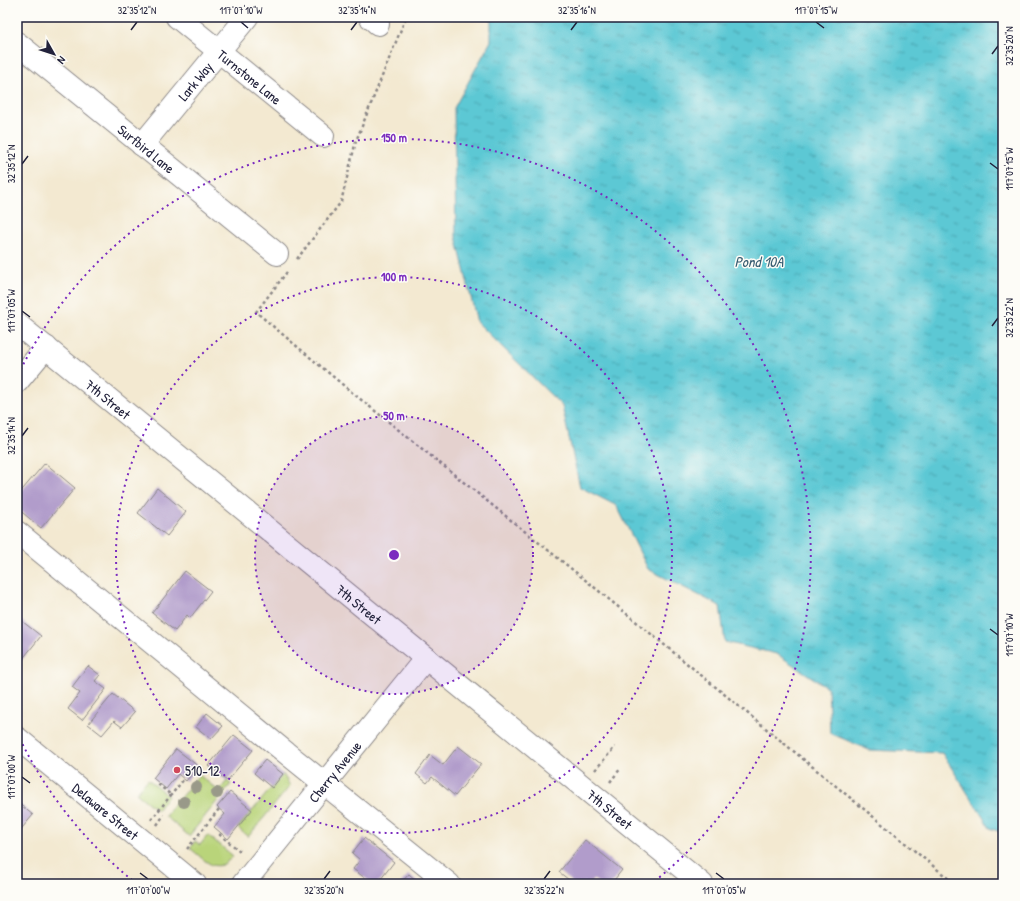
<svg xmlns="http://www.w3.org/2000/svg" width="1020" height="901" font-family="'Patrick Hand',sans-serif">
  <style>
    .green { fill: #b9d47a; stroke: #6e7b5a }
    .water { fill: url(#water-ripples); stroke: #3f7588 }
    .building { fill: #b19ccb }
    .lines { fill: none; stroke-linecap: round; stroke-linejoin: round }
    .minor-casing { stroke: #8a8686; stroke-width: 24 }
    .path { stroke: #8a8686; stroke-width: 2.5; stroke-dasharray: 3 3; stroke-linecap: butt }
    .minor { stroke: #fff; stroke-width: 22 }
    .tree { fill: #999989 }
    .ticks { fill: none; stroke: #22223b; stroke-width: 1.5 }
    .ring { fill: none; stroke: #7b2cbf; stroke-width: 2; stroke-dasharray: 2 4 }
    .poi-dot { fill: #d1495b; stroke: #fdfcf7; stroke-width: 1.5 }
    .labels { text-anchor: middle; dominant-baseline: central; stroke-width: 3; stroke-linejoin: round; paint-order: stroke }
    .street-label { font-size: 14px; fill: #22223b; stroke: #fdfcf7 }
    .poi-label { font-size: 14px; fill: #22223b; stroke: #fdfcf7; text-anchor: start }
    .water-label { font-size: 15px; font-style: italic; fill: #365c71; stroke: #fdfcf7 }
    .centre { fill: #7b2cbf; stroke: #fdfcf7; stroke-width: 2 }
    .ring-label { font-size: 12px; text-anchor: middle; font-weight: bold; fill: #7b2cbf; stroke: #fdfcf7; stroke-width: 3; stroke-linejoin: round; paint-order: stroke }
    .neatline { fill: none; stroke: #22223b; stroke-width: 1.5 }
    .ticks-label { font-size: 10px; text-anchor: middle; fill: #22223b }
  </style>
  <defs>
    <pattern id="water-ripples" width="26" height="14" patternUnits="userSpaceOnUse"><rect width="26" height="14" fill="#5cc8d4"/><path d="M2 4q2-2 4 0t4 0M15 11q2-2 4 0t4 0" fill="none" stroke="#4ca2ad"/></pattern>
  </defs>
  <rect width="100%" height="100%" fill="#fdfcf7"/>
  <filter id="ink" filterUnits="userSpaceOnUse"><feTurbulence type="fractalNoise" baseFrequency=".025" numOctaves="2"/><feDisplacementMap in="SourceGraphic" scale="8" xChannelSelector="R" yChannelSelector="G"/><feConvolveMatrix kernelMatrix="1 2 1 2 8 2 1 2 1" color-interpolation-filters="sRGB"/></filter>
  <filter id="wash" filterUnits="userSpaceOnUse"><feTurbulence type="fractalNoise" baseFrequency=".012" numOctaves="4" result="noise"/><feDisplacementMap in="SourceGraphic" scale="16" xChannelSelector="R" yChannelSelector="G"/><feGaussianBlur stdDeviation="0.9" result="paint"/><feColorMatrix in="noise" values="0 0 0 0 0 0 0 0 0 0 0 0 0 0 0 0 0 1.4 0 .05"/><feComposite in="paint" operator="in"/></filter>
  <g filter="url(#wash)">
    <rect width="100%" height="100%" fill="#f3e9d1"/>
    <path class="green" d="M283,774l7,12 -42,51 -10,-9z
      M199,775l20,16 8,-10 4,3 -42,52 -24,-20z
      M148,779l20,17 -11,14 -21,-17z
      M208,835l25,21c-17,20 -27,5 -43,-8l5,-7 5,4z"/>
    <path class="water" d="M491,17h512v816l-13,-5 -48,-75 -73,-3 -39,-17 -2,-45 -51,-34 -52,-12 -5,-36 -72,-37 -31,-63 -37,-19 -18,-81 -85,-84 -21,-86 -2,-128 37,-67z"/>
    <g id="blocks">
      <path class="building" d="M45,463l30,25 -34,40 -24,-20v-12z
        M157,488l29,24 -19,24 -29,-23z
        M185,571l26,20 -21,27 -3,-3 -12,16 -23,-18z
        M18,618l23,18 -24,30v-46z
        M88,666l12,9 -5,6 11,8 -24,31 -14,-11 12,-16 -8,-6z
        M113,694l22,18 -13,15 -8,-6 -12,14 -14,-11z
        M207,713l16,13 -12,13 -15,-12z
        M234,735l19,15 -26,31 -19,-15z
        M458,746l23,18 -26,32 -23,-19 -5,6 -11,-9 14,-19 13,10z
        M176,749l22,17 -12,15 -8,-7 -12,15 -13,-11z
        M265,760l18,14 -11,14 -18,-15z
        M230,792l22,18 -24,29 -14,-12 11,-13 -8,-7z
        M17,802l16,13 -16,19z
        M364,838l30,24 -17,22h-4l-20,-15 7,-9 -8,-7z
        M585,840l37,30 -11,14h-11l-7,-5 -4,5h-15l-15,-12z
        M409,874l11,10h-20z"/>
    </g>
  </g>
  <g filter="url(#ink)">
    <use href="#blocks" fill-opacity="0" stroke="#8a8686" stroke-width="1"/>
    <g class="lines">
      <defs>
        <g id="minor">
          <path id="s1" d="M177,17l146,119"/>
          <path d="M370,17l8,7"/>
          <path id="s2" d="M17,43l260,211"/>
          <path id="s3" d="M142,145l105,-128"/>
          <path id="s4" d="M17,324l685,560"/>
          <path d="M17,382l29,-35"/>
          <path d="M17,532l273,224 159,128"/>
          <path id="s5" d="M17,738l178,146"/>
          <path id="s6" d="M243,884l183,-226"/>
        </g>
      </defs>
      <use href="#minor" class="minor-casing"/>
      <path class="path" d="M297,259l44,-57 15,-61 50,-124
        M287,272l-31,40 93,78 245,197 361,297
        M595,770l20,-23
        M610,782l11,-14
        M160,784l-1,1 12,10
        M151,820l33,-41
        M157,825l7,-10
        M221,834l-1,1 20,16
        M187,849l32,-40"/>
      <use href="#minor" class="minor"/>
    </g>
    <g class="tree">
      <circle cx="196" cy="787" r="6"/>
      <circle cx="217" cy="793" r="6"/>
      <circle cx="184" cy="802" r="6"/>
    </g>
  </g>
  <path class="ticks" d="M241,22l7,6M816,22l8,6M131,30l6,-8M351,30l6,-8M571,30l6,-8M992,54l6,-8M990,163l8,6M22,164l6,-8M22,311l8,6M992,326l6,-8M22,436l6,-8M990,629l8,6M22,777l8,6M140,873l8,6M716,873l8,6M324,879l6,-8M544,879l6,-8"/>
  <circle cx="394" cy="555" r="139" fill="#7b2cbf" fill-opacity=".12"/>
  <g class="ring">
    <circle cx="394" cy="555" r="139"/>
    <circle cx="394" cy="555" r="278"/>
    <path d="M137 884A417 417 0 0 1 18 735M18 375A417 417 0 1 1 651 884"/>
  </g>
  <circle class="poi-dot" cx="177" cy="770" r="4"/>
  <g class="labels">
    <g class="street-label">
      <text stroke="none"><textPath href="#s1" startOffset="94">Turnstone Lane</textPath></text>
      <text stroke="none"><textPath href="#s3" startOffset="83">Lark Way</textPath></text>
      <text stroke="none"><textPath href="#s2" startOffset="167">Surfbird Lane</textPath></text>
      <text stroke="none"><textPath href="#s4" startOffset="118">7th Street</textPath></text>
      <text stroke="none"><textPath href="#s4" startOffset="442">7th Street</textPath></text>
      <text stroke="none"><textPath href="#s6" startOffset="145">Cherry Avenue</textPath></text>
      <text stroke="none"><textPath href="#s4" startOffset="766">7th Street</textPath></text>
      <text stroke="none"><textPath href="#s5" startOffset="115">Delaware Street</textPath></text>
    </g>
    <g class="poi-label">
      <text x="185" y="770">510-12</text>
    </g>
    <g class="water-label">
      <text x="759" y="261">Pond 10A</text>
    </g>
  </g>
  <circle cx="394" cy="555" r="6" class="centre"/>
  <g class="ring-label">
    <text x="394" y="142">150 m</text>
    <text x="394" y="281">100 m</text>
    <text x="394" y="420">50 m</text>
  </g>
  <rect width="1020" height="901" fill="none" stroke="#fdfcf7" stroke-width="44"/>
  <g transform="translate(54 54) rotate(129)" stroke="#fdfcf7" stroke-width="3" paint-order="stroke">
  <path d="M0-3L7 15L0 10L-7 15Z" fill="#22223b"/>
  <text y="-6" font-size="11" font-weight="bold" text-anchor="middle" fill="#22223b">N</text>
  </g>
  <rect x="22" y="22" width="976" height="857" class="neatline"/>
  <g class="ticks-label">
    <text x="137" y="14">32°35'12"N</text>
    <text x="241" y="14">117°07'10"W</text>
    <text x="357" y="14">32°35'14"N</text>
    <text x="577" y="14">32°35'16"N</text>
    <text x="816" y="14">117°07'15"W</text>
    <text transform="translate(1009 46) rotate(-90)" y="4">32°35'20"N</text>
    <text transform="translate(11 164) rotate(-90)" y="4">32°35'12"N</text>
    <text transform="translate(1009 169) rotate(-90)" y="4">117°07'15"W</text>
    <text transform="translate(11 311) rotate(-90)" y="4">117°07'05"W</text>
    <text transform="translate(1009 318) rotate(-90)" y="4">32°35'22"N</text>
    <text transform="translate(11 436) rotate(-90)" y="4">32°35'14"N</text>
    <text transform="translate(1009 635) rotate(-90)" y="4">117°07'10"W</text>
    <text transform="translate(11 777) rotate(-90)" y="4">117°07'00"W</text>
    <text x="148" y="894">117°07'00"W</text>
    <text x="324" y="894">32°35'20"N</text>
    <text x="544" y="894">32°35'22"N</text>
    <text x="724" y="894">117°07'05"W</text>
  </g>
</svg>
